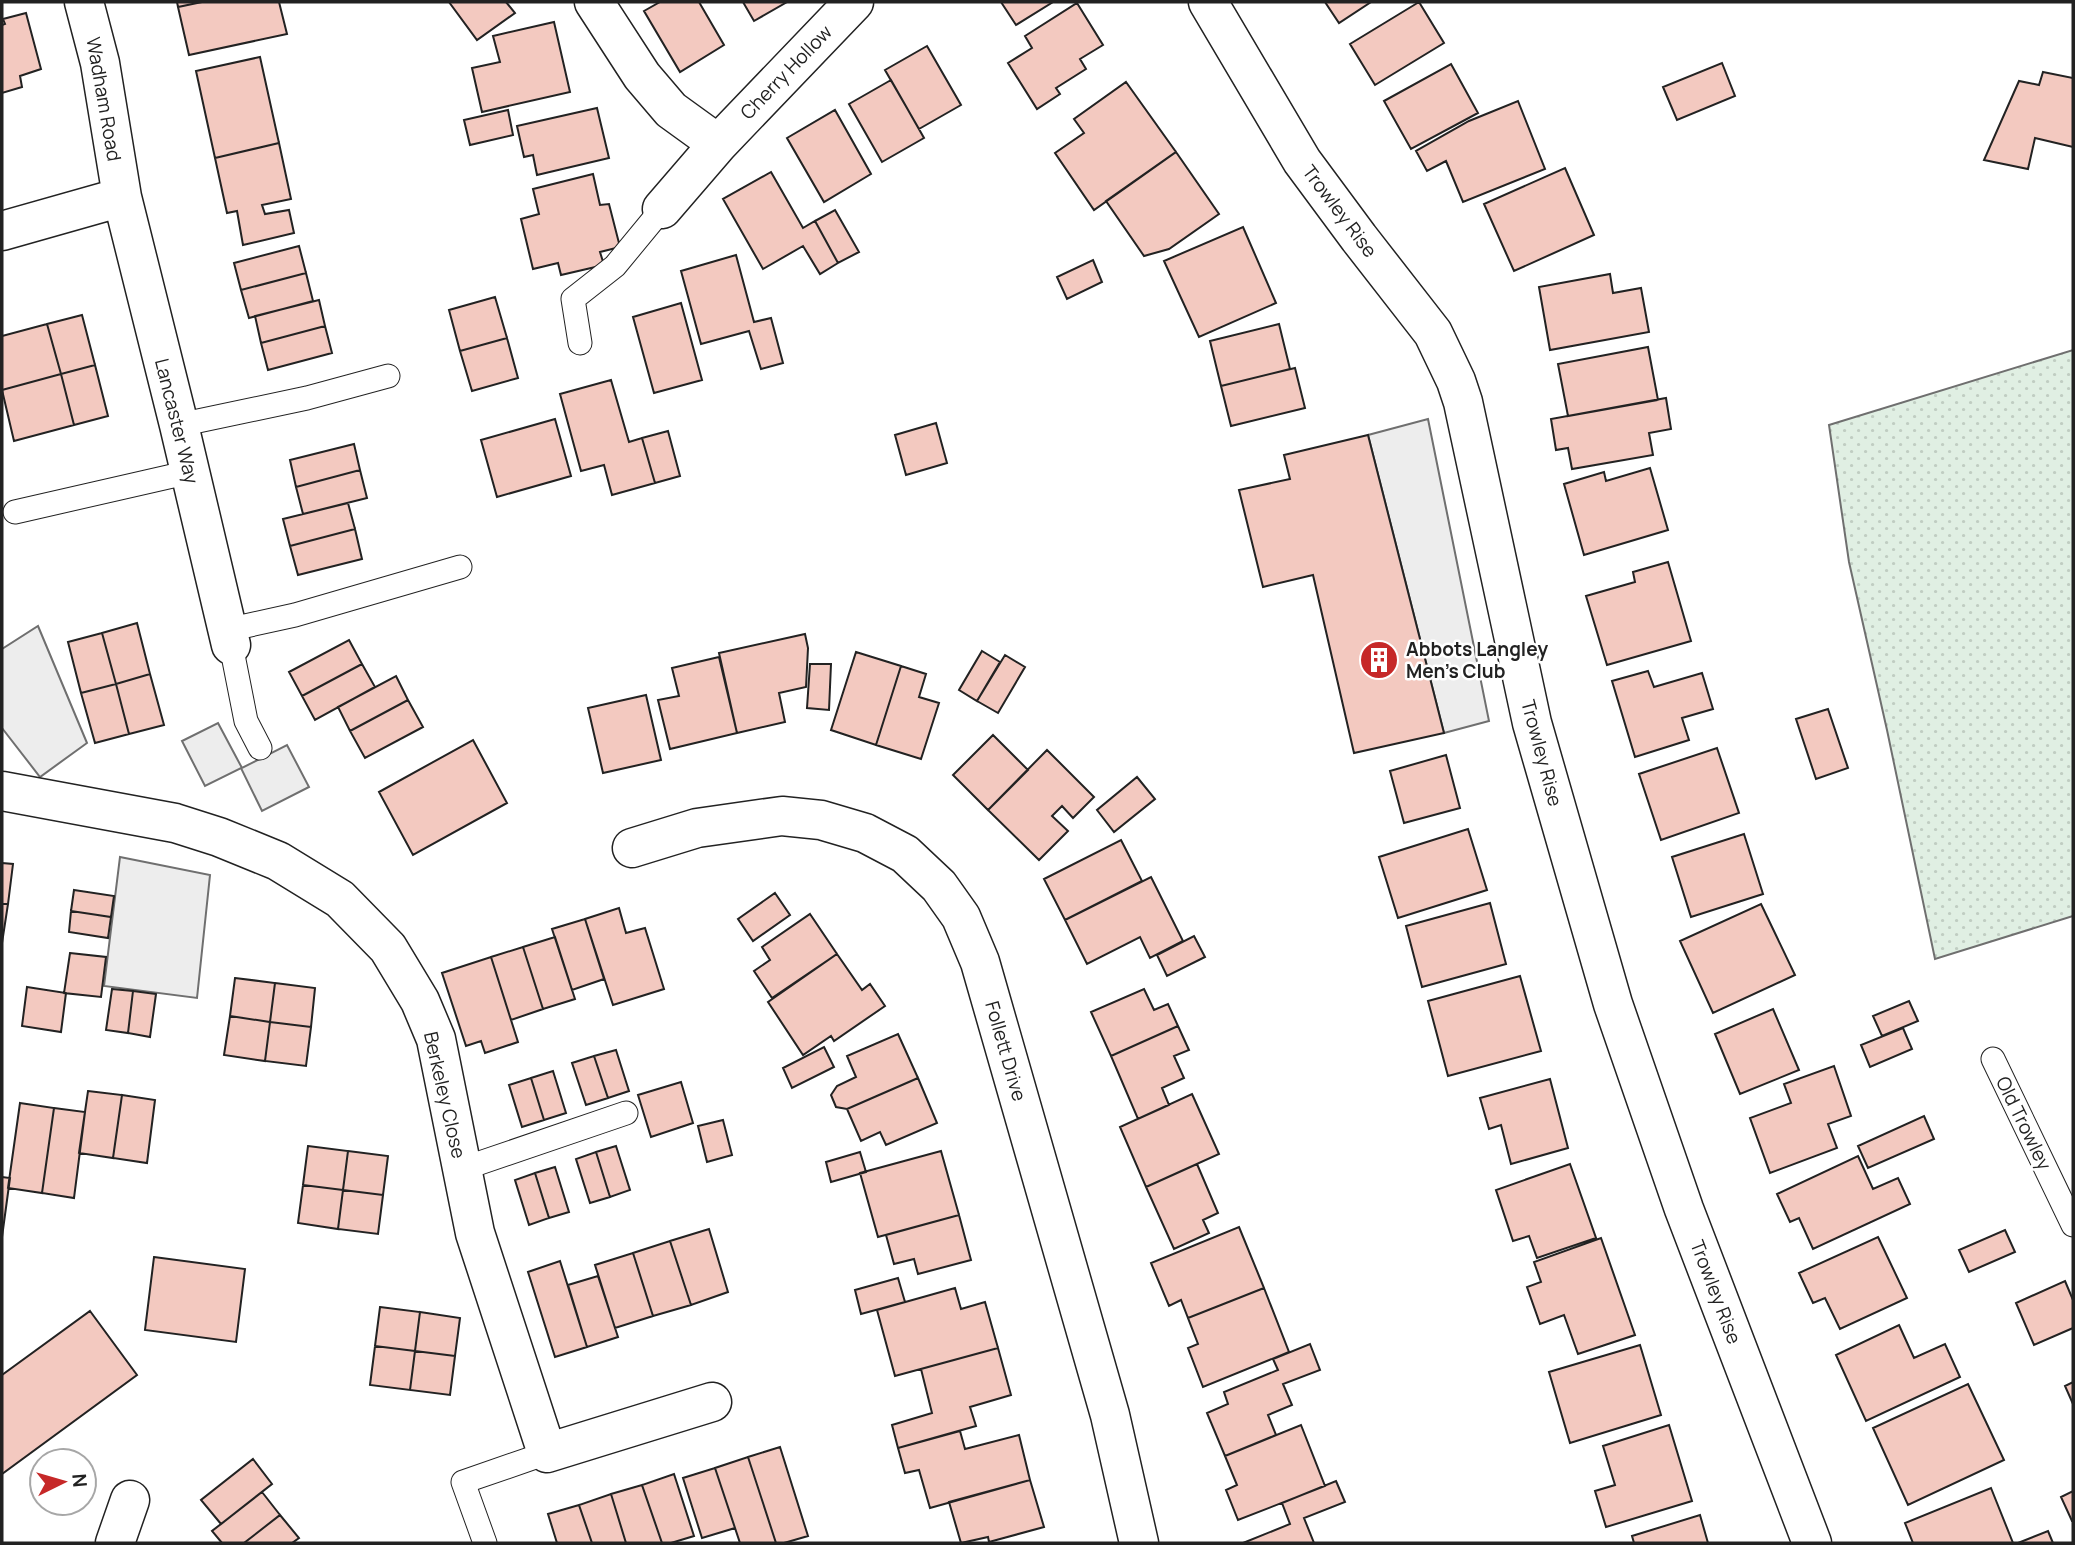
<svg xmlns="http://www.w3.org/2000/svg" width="2075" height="1545" font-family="Manrope,sans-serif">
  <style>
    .grass { fill: url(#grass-dots); stroke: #6f6f6f; stroke-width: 2 }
    .parking { fill: #ededed; stroke: #6f6f6f; stroke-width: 2 }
    .building { fill: #f3c9c0; stroke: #222; stroke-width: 2 }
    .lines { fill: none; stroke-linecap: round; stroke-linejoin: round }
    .service-casing { stroke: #222; stroke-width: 25 }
    .minor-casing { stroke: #222; stroke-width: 41 }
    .service { stroke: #fff; stroke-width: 23 }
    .minor { stroke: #fff; stroke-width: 38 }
    .labels { text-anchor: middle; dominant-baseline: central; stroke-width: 5; stroke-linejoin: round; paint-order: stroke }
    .street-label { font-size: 19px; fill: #222; stroke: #fff }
    .poi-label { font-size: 19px; font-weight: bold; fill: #222; stroke: #fff; text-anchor: start }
  </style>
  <defs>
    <pattern id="grass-dots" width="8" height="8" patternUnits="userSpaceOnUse" patternTransform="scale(1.75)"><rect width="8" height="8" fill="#e0efe3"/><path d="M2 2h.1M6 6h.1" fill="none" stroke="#c0cdc2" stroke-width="1.8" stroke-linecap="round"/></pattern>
  </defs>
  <rect width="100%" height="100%" fill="#fff"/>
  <path class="grass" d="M2073,350v566l-138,43 -48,-229 -38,-168 -20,-137z"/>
  <path class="parking" d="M1428,419l61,302 -45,12 -76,-298z
    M38,626l49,117 -47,34 -38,-49v-79z
    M218,723l24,45 45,-23 22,42 -47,24 -21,-43 -36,18 -23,-45z
    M120,857l90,18 -13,123 -93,-12z"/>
  <path class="building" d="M177,2h25l-24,5z
    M202,2h77l8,32 -98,21 -11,-48z
    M449,2h57l9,11 -38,27z
    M660,2h39l25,43 -44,27 -36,-61z
    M743,2h44l-33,19z
    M1001,2h52l-37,23z
    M1325,2h46l-32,21z
    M1419,2l25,41 -69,42 -25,-41z
    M1077,3l26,42 -23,14 6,10 -30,19 4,6 -23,15 -29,-46 24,-15 -7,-12z
    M26,13l15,56 -21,7 2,11 -20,6v-68l3,-1 -2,-5z
    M554,22l16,70 -88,20 -10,-44 28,-6 -7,-26z
    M927,46l34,59 -42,24 -34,-59z
    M260,57l19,86 -64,15 -19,-87z
    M1722,63l13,33 -58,24 -14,-33z
    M1451,64l27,49 -67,36 -27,-48z
    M2043,72l30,6v69l-38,-9 -7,31 -44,-9 35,-79 20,4z
    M891,80l33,58 -42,24 -33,-58z
    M1126,82l50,70 -82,58 -39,-57 29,-20 -10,-14z
    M1518,101l27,68 -82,33 -17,-41 -19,10 -11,-20 53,-30z
    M597,108l12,50 -72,17 -4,-20 -9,2 -7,-31z
    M508,110l5,25 -43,10 -6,-25z
    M835,110l36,64 -47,28 -37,-64z
    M279,143l12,56 -29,6 3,9 24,-4 5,23 -51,12 -6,-34 -10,2 -12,-55z
    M1176,152l43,62 -50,35 -25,7 -38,-55z
    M1565,168l29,67 -80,36 -30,-67z
    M771,172l32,56 12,-7 23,42 -18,11 -17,-28 -40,23 -40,-70z
    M593,174l7,31 9,-1 11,43 -20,5 4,13 -43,10 -3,-12 -25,6 -12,-50 18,-5 -6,-25z
    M835,210l24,42 -21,11 -23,-42z
    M1243,227l33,76 -77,34 -35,-76z
    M299,246l7,27 -65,17 -7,-27z
    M736,255l18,67 17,-4 12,45 -22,6 -12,-38 -48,13 -20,-73z
    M1093,260l9,22 -35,17 -10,-22z
    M306,273l7,28 -64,17 -8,-28z
    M1610,274l3,19 28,-5 8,44 -99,18 -11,-63z
    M495,297l12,41 -47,13 -11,-41z
    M319,300l6,26 -64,17 -6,-27z
    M681,303l21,77 -48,13 -21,-76z
    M82,315l13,50 -34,9 -14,-50z
    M47,324l14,50 -59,16v-54z
    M1279,324l11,45 -69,17 -11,-45z
    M325,326l7,27 -64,17 -7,-27z
    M507,338l11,40 -46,13 -12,-40z
    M1648,347l10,53 -90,16 -10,-52z
    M95,365l13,51 -34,9 -13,-51z
    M1295,368l10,40 -74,18 -10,-40z
    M61,374l13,51 -60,16 -12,-51z
    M611,380l18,62 13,-4 13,45 -43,12 -8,-30 -23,6 -21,-77z
    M1666,398l5,31 -22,4 4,22 -81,14 -4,-21 -12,2 -5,-31z
    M555,419l16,57 -74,21 -16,-57z
    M936,423l11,40 -41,12 -11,-40z
    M668,431l12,45 -25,7 -13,-45z
    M1368,435l76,298 -90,20 -41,-178 -50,12 -24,-97 51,-11 -6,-24z
    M354,444l6,26 -64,17 -6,-27z
    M1650,468l18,62 -84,25 -20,-71 40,-12 2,9z
    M360,470l7,28 -64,16 -7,-27z
    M348,503l7,26 -65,17 -7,-27z
    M355,529l7,30 -64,16 -8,-29z
    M1668,562l23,79 -84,24 -21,-69 49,-14 -2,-10z
    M137,623l13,51 -34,10 -14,-51z
    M102,633l14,51 -35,9 -13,-51z
    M805,634l3,14 -2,39 -27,6 6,29 -48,11 -18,-80z
    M349,640l13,24 -60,32 -13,-24z
    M982,651l18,11 -23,39 -18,-11z
    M856,652l45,14 -25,79 -45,-15z
    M1005,655l20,12 -27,46 -21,-12z
    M719,657l18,76 -67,16 -12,-49 21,-4 -7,-28z
    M362,664l13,23 -60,33 -13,-24z
    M810,664h21l-2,46 -22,-2z
    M901,666l25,8 -7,23 20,6 -18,56 -45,-14z
    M1648,671l6,16 48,-14 11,36 -31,9 7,22 -54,17 -23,-76z
    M150,674l14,51 -35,9 -13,-50z
    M396,676l12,24 -58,31 -12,-24z
    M116,684l13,50 -34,9 -14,-50z
    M646,695l15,65 -58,13 -15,-65z
    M408,700l15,27 -58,31 -15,-27z
    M1828,709l20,59 -32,11 -20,-60z
    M993,735l35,35 -40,40 -35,-35z
    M473,740l34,63 -94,52 -34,-63z
    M1717,748l22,65 -78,27 -22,-66z
    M1047,750l47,47 -21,21 -11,-12 -10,10 16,15 -29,29 -51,-50z
    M1446,755l14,53 -56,15 -14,-52z
    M1137,777l18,22 -41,33 -17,-22z
    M1468,829l19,61 -89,28 -19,-61z
    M1744,834l19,60 -72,23 -19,-60z
    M1121,840l21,41 -77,39 -21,-41z
    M2,863l11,1 -5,40h-6z
    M1151,877l32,64 -33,17 -10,-21 -53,27 -22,-44z
    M74,890l40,6 -3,21 -40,-6z
    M775,893l15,22 -37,26 -15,-22z
    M1490,903l16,61 -84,23 -16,-61z
    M2,904h6l-6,39z
    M1761,904l34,71 -82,38 -33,-72z
    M619,908l7,25 19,-5 19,61 -51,16 -28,-86z
    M71,911l40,6 -3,21 -39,-6z
    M810,914l27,40 -65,44 -18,-27 16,-11 -8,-13z
    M585,919l19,60 -32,11 -20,-61z
    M1194,936l11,21 -38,19 -10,-21z
    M555,937l20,62 -32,10 -20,-62z
    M523,947l20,62 -32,11 -20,-63z
    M70,953l36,4 -5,40 -37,-4z
    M837,954l25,36 8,-6 15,22 -51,35 -3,-5 -28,19 -35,-53z
    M491,957l27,85 -33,11 -4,-12 -15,5 -24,-73z
    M1520,976l21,75 -93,25 -20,-75z
    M235,978l40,5 -5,39 -40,-6z
    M275,983l40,5 -4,39 -41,-5z
    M27,987l39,6 -5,39 -39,-6z
    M112,989l21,2 -5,42 -22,-3z
    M1144,989l10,21 14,-6 10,22 -67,30 -20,-44z
    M133,991l23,3 -6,43 -22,-4z
    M1909,1001l9,20 -36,15 -9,-20z
    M1773,1009l26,61 -59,24 -25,-60z
    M230,1016l40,6 -5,39 -41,-6z
    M270,1022l41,5 -5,39 -41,-5z
    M1178,1026l11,24 -15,6 10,22 -22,10 7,17 -31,14 -27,-63z
    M1903,1028l9,21 -42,18 -9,-22z
    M898,1034l20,44 -71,31 -11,-2 -5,-12 6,-9 19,-9 -9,-21z
    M824,1047l10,20 -42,21 -9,-20z
    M616,1050l13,41 -21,7 -14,-42z
    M594,1056l14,42 -22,7 -14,-42z
    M1834,1066l17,50 -23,8 9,24 -67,25 -20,-55 41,-15 -7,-19z
    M553,1071l13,42 -22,7 -13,-42z
    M531,1078l13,42 -22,7 -13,-42z
    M918,1078l19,45 -51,22 -6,-13 -19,9 -14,-32z
    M1550,1079l18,69 -57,16 -10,-39 -12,4 -9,-31z
    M681,1082l12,41 -42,14 -13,-42z
    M88,1091l34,4 -9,63 -34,-5z
    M1192,1094l27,60 -73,33 -26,-60z
    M122,1095l33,5 -8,63 -34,-5z
    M20,1103l34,5 -12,85 -34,-5z
    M54,1108l31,4 -11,86 -32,-5z
    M1924,1116l10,23 -66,29 -10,-22z
    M723,1120l9,35 -25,7 -9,-36z
    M308,1146l40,5 -5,39 -40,-5z
    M616,1146l14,44 -20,7 -14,-45z
    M348,1151l40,5 -5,39 -40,-5z
    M941,1151l18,64 -81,22 -18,-64z
    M596,1152l14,45 -20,6 -14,-44z
    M860,1152l6,20 -35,10 -5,-20z
    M1858,1156l15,33 25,-11 12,26 -97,45 -14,-31 -9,4 -13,-28z
    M1197,1164l21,49 -15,7 6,13 -35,16 -28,-62z
    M1570,1164l26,74 -59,20 -8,-22 -16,5 -17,-51z
    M555,1167l14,45 -20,6 -14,-45z
    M535,1173l14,45 -20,7 -14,-45z
    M2,1177l8,1 -8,59z
    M303,1185l40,5 -5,39 -40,-6z
    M343,1190l40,5 -5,39 -40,-5z
    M959,1215l12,45 -53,14 -4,-15 -20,5 -8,-29z
    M1239,1227l25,61 -76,30 -7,-18 -12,6 -18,-43z
    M709,1229l19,63 -37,13 -21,-64z
    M2005,1230l10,22 -46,20 -10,-22z
    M1878,1237l29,61 -67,31 -15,-31 -12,5 -14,-30z
    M1601,1238l34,97 -57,19 -14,-39 -24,9 -13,-37 14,-5 -7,-20z
    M670,1241l21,64 -38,11 -20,-63z
    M633,1253l20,63 -38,12 -20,-63z
    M154,1257l91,12 -9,73 -91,-12z
    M560,1261l27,86 -32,10 -27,-85z
    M598,1276l20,61 -31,10 -19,-62z
    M898,1278l7,24 -44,12 -6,-24z
    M2065,1281l8,19v28l-39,17 -18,-42z
    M955,1288l6,21 24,-7 13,46 -103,28 -18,-66z
    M1264,1288l25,64 -86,35 -15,-39 10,-4 -10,-26z
    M380,1307l40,5 -5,39 -40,-5z
    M90,1311l47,64 -135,99v-99z
    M420,1312l40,6 -5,38 -40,-5z
    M1899,1325l15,33 31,-14 15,33 -94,44 -30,-66z
    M1310,1344l10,26 -37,14 9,21 -24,10 8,20 -51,21 -18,-43 21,-9 -4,-12 54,-22 -5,-11z
    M1640,1345l21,70 -91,28 -21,-71z
    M375,1346l40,5 -5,39 -40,-5z
    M998,1348l13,47 -41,12 6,19 -78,22 -6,-23 40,-12 -11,-44z
    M415,1351l40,5 -5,39 -40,-5z
    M2073,1382v22l-8,-18z
    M1968,1384l36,76 -96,45 -35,-77z
    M1301,1425l24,61 -87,34 -12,-30 11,-5 -12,-29z
    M1669,1425l23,76 -86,26 -11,-36 20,-6 -12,-39z
    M960,1431l5,18 54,-14 11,45 -100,28 -11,-38 -14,3 -7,-25z
    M780,1447l28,89 -24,7h-8l-28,-86z
    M748,1457l28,86h-36l-25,-75z
    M253,1459l19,25 -51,40 -20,-24z
    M715,1468l20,60 -33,10 -19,-60z
    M674,1474l20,62 -23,7h-9l-20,-58z
    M1030,1480l14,47 -55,15 -1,-5 -27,6 -12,-41z
    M1336,1481l9,21 -41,16 10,25h-71l47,-19 -8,-21z
    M642,1485l20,58h-36l-15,-49z
    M1991,1488l22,55h-100l-8,-20z
    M2073,1491v30h-1l-11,-24z
    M262,1492l18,23 -36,28h-22l-10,-12z
    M611,1494l15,49h-34l-13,-38z
    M579,1505l13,38h-35l-9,-29z
    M280,1515l19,23 -7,5h-48z
    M1700,1515l8,28h-74l-2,-7z
    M2048,1531l5,12h-35z"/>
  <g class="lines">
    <defs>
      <path id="service" d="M580,343l-7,-44 42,-33 47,-57
        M179,425l128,-27 81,-22
        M15,512l175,-40
        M227,630l68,-15 165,-48
        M231,645l15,76 14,27
        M1993,1059l80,166
        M462,1169l164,-56
        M485,1543l-22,-61 84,-29"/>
      <path id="minor" d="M84,2l16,61 22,134 57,228 52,220
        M594,2l48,74 29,34 47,34 136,-142
        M1208,2l94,159 57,77 74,95 23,48 7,21 69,321 81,281 71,205 128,334
        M662,209l56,-65
        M2,231l120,-34
        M2,791l173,32 44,14 59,24 62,38 48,49 32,53 16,38 39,194 72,220 165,-51
        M632,848l65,-20 85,-12 39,4 44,13 40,21 34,32 22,31 19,45 130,453 29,128
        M115,1543l15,-43"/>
    </defs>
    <use href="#service" class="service-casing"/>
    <use href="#minor" class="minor-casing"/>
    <use href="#service" class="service"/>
    <use href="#minor" class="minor"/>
  </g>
  <defs>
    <symbol id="building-disc" viewBox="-11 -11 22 22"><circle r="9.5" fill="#c62828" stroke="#fff"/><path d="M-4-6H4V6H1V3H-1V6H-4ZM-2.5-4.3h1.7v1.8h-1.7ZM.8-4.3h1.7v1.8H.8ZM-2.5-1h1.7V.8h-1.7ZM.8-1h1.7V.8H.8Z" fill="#fff"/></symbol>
  </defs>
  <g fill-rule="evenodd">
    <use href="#building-disc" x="1357" y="638" width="44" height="44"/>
  </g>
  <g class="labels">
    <g class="street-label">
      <text transform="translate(786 72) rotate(-46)">Cherry Hollow</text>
      <text transform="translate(104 99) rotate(80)">Wadham Road</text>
      <text transform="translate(1340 211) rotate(53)">Trowley Rise</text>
      <text transform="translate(177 421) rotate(76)">Lancaster Way</text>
      <text transform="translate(1542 753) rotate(75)">Trowley Rise</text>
      <text transform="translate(1006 1051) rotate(74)">Follett Drive</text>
      <text transform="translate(445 1095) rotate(77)">Berkeley Close</text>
      <text transform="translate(2024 1123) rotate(64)">Old Trowley</text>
      <text transform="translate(1716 1292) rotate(69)">Trowley Rise</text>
    </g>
    <g class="poi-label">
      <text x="1406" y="649">Abbots Langley<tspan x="1406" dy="22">Men's Club</tspan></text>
    </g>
  </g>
  <rect width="2075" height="1545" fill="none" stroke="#222222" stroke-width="7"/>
  <g transform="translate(63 1482) rotate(85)"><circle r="33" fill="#ffffff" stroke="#a7a7a7" stroke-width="2"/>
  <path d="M0-5L12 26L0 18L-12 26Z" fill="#c62828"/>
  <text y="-10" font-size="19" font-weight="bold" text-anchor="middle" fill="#222222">N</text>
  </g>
</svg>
